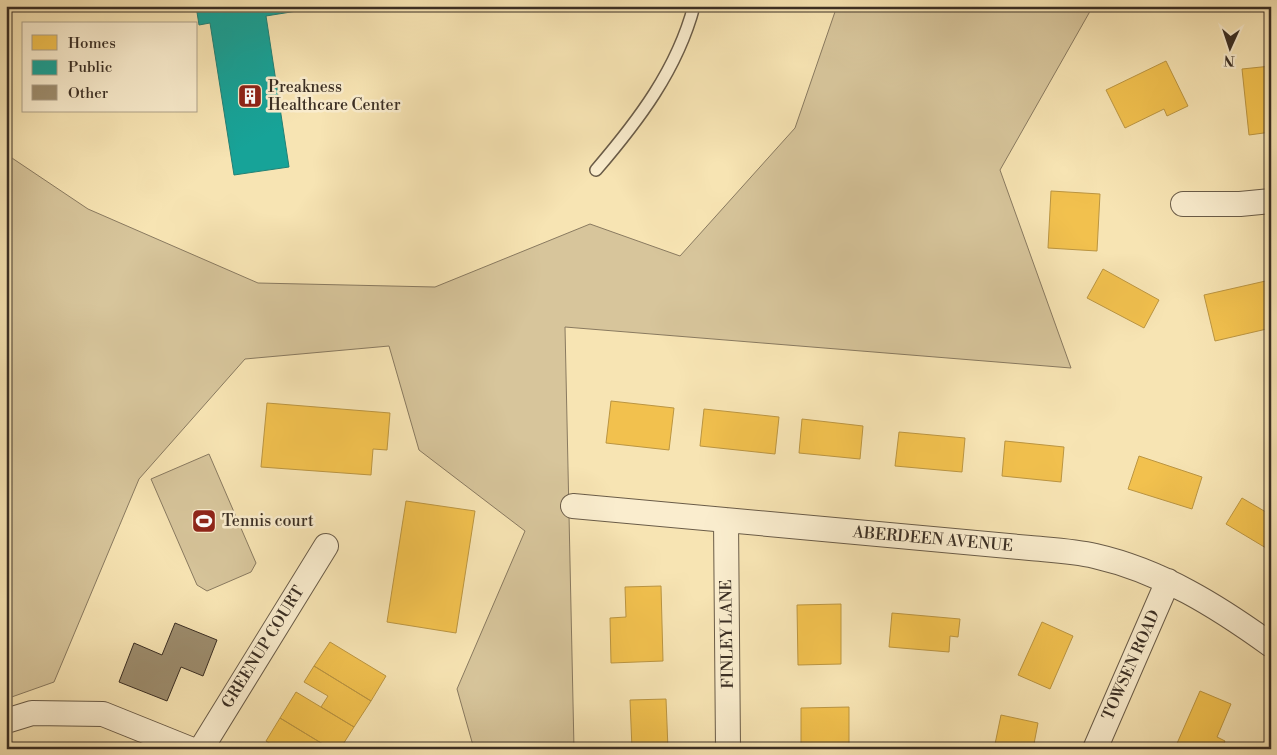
<svg xmlns="http://www.w3.org/2000/svg" width="1277" height="755" font-family="'Libre Bodoni',serif">
  <style>
    .green { fill: #d7c59b; stroke: #897a60 }
    .homes { fill: #f2c14e; stroke: #bb9541 }
    .public { fill: #17a398; stroke: #228075 }
    .building { fill: #9d8d6e; stroke: #3b2f24 }
    .lines { fill: none; stroke-linecap: round; stroke-linejoin: round }
    .service-casing { stroke: #6a5c48; stroke-width: 14 }
    .minor-casing { stroke: #6a5c48; stroke-width: 26 }
    .service { stroke: #faedce; stroke-width: 11 }
    .minor { stroke: #faedce; stroke-width: 24 }
    .labels { text-anchor: middle; dominant-baseline: central; stroke-width: 5; stroke-linejoin: round; paint-order: stroke }
    .poi-label { font-size: 16px; fill: #3b2f24; stroke: #faedce; text-anchor: start }
    .street-label { font-size: 16px; fill: #3b2f24; stroke: #faedce }
  </style>
  <rect width="100%" height="100%" fill="#f7e4b3"/>
  <filter id="stains"><feTurbulence type="fractalNoise" baseFrequency=".004" numOctaves="4"/><feColorMatrix values="0 0 0 0 .2 0 0 0 0 .09 0 0 0 0 .02 0 0 0 .5 -.17"/></filter>
  <radialGradient id="worn" r=".72"><stop offset=".6" stop-color="#630" stop-opacity="0"/><stop offset="1" stop-color="#630" stop-opacity=".3"/></radialGradient>
  <path class="green" d="M837,6h256l-93,164 71,198 -506,-41 9,422h-100l-17,-60 68,-158 -106,-81 -30,-104 -144,13 -106,120 -85,203 -48,17v-545l82,55 170,74 177,4 155,-63 90,32 115,-128z
    M209,454l47,109 -5,9 -44,19 -10,-6 -46,-106z"/>
  <path class="homes" d="M1166,61l22,45 -21,10 -3,-7 -39,19 -19,-38z
    M1271,66v66l-22,3 -7,-66z
    M1051,191l49,3 -3,57 -49,-3z
    M1103,269l56,31 -15,28 -57,-30z
    M1270,280l1,48 -56,13 -11,-46z
    M611,401l63,7 -5,42 -63,-7z
    M267,403l123,10 -3,37 -14,-1 -2,26 -110,-8z
    M704,409l75,8 -4,37 -75,-8z
    M802,419l61,7 -3,33 -61,-6z
    M899,432l66,6 -3,34 -67,-6z
    M1005,441l59,6 -3,35 -59,-6z
    M1139,456l63,21 -10,32 -64,-20z
    M1242,498l29,17v36l-45,-27z
    M406,501l69,10 -19,122 -69,-11z
    M661,586l2,75 -52,2 -1,-45 16,-1 -1,-30z
    M841,604v60l-43,1 -1,-60z
    M892,613l68,6 -2,18 -8,-1 -1,16 -60,-5z
    M1042,622l31,14 -23,53 -32,-14z
    M330,642l56,34 -15,25 -57,-35z
    M314,666l57,35 -17,26 -33,-20 7,-11 -24,-14z
    M1200,691l31,13 -14,33 8,4 -4,8h-44l-2,-1z
    M296,692l58,35 -14,22h-9l-51,-31z
    M666,699l2,50h-36l-2,-49z
    M849,707v42h-48v-41z
    M1001,715l37,8 -5,26h-39z
    M280,718l51,31h-53l-12,-8z"/>
  <path class="public" d="M196,6h132l-62,10 23,151 -55,8 -24,-152 -11,2z"/>
  <path class="building" d="M175,623l42,17 -14,36 -22,-9 -14,34 -48,-19 15,-39 28,12z"/>
  <g class="lines">
    <defs>
      <path id="service" d="M596,170c42,-49 81,-100 98,-164"/>
      <path id="minor" d="M1183,204h57l31,-3
        M573,506l457,42c21,2 44,3 65,8 66,15 122,50 176,89
        M726,520l2,229
        M6,721l26,-8 71,1 87,35
        M201,749l125,-203
        M1095,749l73,-168"/>
    </defs>
    <use href="#service" class="service-casing"/>
    <use href="#minor" class="minor-casing"/>
    <use href="#service" class="service"/>
    <use href="#minor" class="minor"/>
  </g>
  <defs>
    <symbol id="building-square" viewBox="-11 -11 22 22"><rect x="-9" y="-9" width="18" height="18" rx="4" fill="#8f2418" stroke="#faedce"/><path d="M-4-6H4V6H1V3H-1V6H-4ZM-2.5-4.3h1.7v1.8h-1.7ZM.8-4.3h1.7v1.8H.8ZM-2.5-1h1.7V.8h-1.7ZM.8-1h1.7V.8H.8Z" fill="#fff"/></symbol>
    <symbol id="stadium-square" viewBox="-11 -11 22 22"><rect x="-9" y="-9" width="18" height="18" rx="4" fill="#8f2418" stroke="#faedce"/><path d="M0-5a6.5 5 0 1 0 0 10a6.5 5 0 1 0 0-10ZM-3.5-1.8h7v3.6h-7Z" fill="#fff"/></symbol>
  </defs>
  <g fill-rule="evenodd">
    <use href="#building-square" x="236" y="82" width="28" height="28"/>
    <use href="#stadium-square" x="190" y="507" width="28" height="28"/>
  </g>
  <g class="labels">
    <g class="poi-label">
      <text x="268" y="87">Preakness<tspan x="268" dy="18">Healthcare Center</tspan></text>
      <text x="222" y="521">Tennis court</text>
    </g>
    <g class="street-label">
      <text transform="translate(933 539) rotate(5)">ABERDEEN AVENUE</text>
      <text transform="translate(727 634) rotate(-91)">FINLEY LANE</text>
      <text transform="translate(263 647) rotate(-58)">GREENUP COURT</text>
      <text transform="translate(1131 665) rotate(-66)">TOWSEN ROAD</text>
    </g>
  </g>
  <rect width="1277" height="755" fill="none" stroke="#f7e4b3" stroke-width="25"/>
  <rect x="8" y="8" width="1262" height="740" fill="none" stroke="#3b2f24" stroke-width="2.5"/>
  <rect x="12" y="12" width="1252" height="730" fill="none" stroke="#3b2f24"/>
  <rect x="22" y="22" width="175" height="90" fill="#faedce" stroke="#aea18a"/>
  <rect x="32" y="35" width="25" height="15" fill="#f2c14e" stroke="#aea18a"/>
  <text x="68" y="48" font-size="15" fill="#3b2f24">Homes</text>
  <rect x="32" y="60" width="25" height="15" fill="#17a398" stroke="#aea18a"/>
  <text x="68" y="72" font-size="15" fill="#3b2f24">Public</text>
  <rect x="32" y="85" width="25" height="15" fill="#9d8d6e" stroke="#aea18a"/>
  <text x="68" y="98" font-size="15" fill="#3b2f24">Other</text>
  <g transform="translate(1230 48) rotate(183)" stroke="#faedce" stroke-width="4" paint-order="stroke">
  <path d="M0-4L9 19L0 12L-9 19Z" fill="#3b2f24"/>
  <text y="-8" font-size="14" font-weight="bold" text-anchor="middle" fill="#3b2f24">N</text>
  </g>
  <rect width="100%" height="100%" filter="url(#stains)"/>
  <rect width="100%" height="100%" fill="url(#worn)"/>
</svg>
